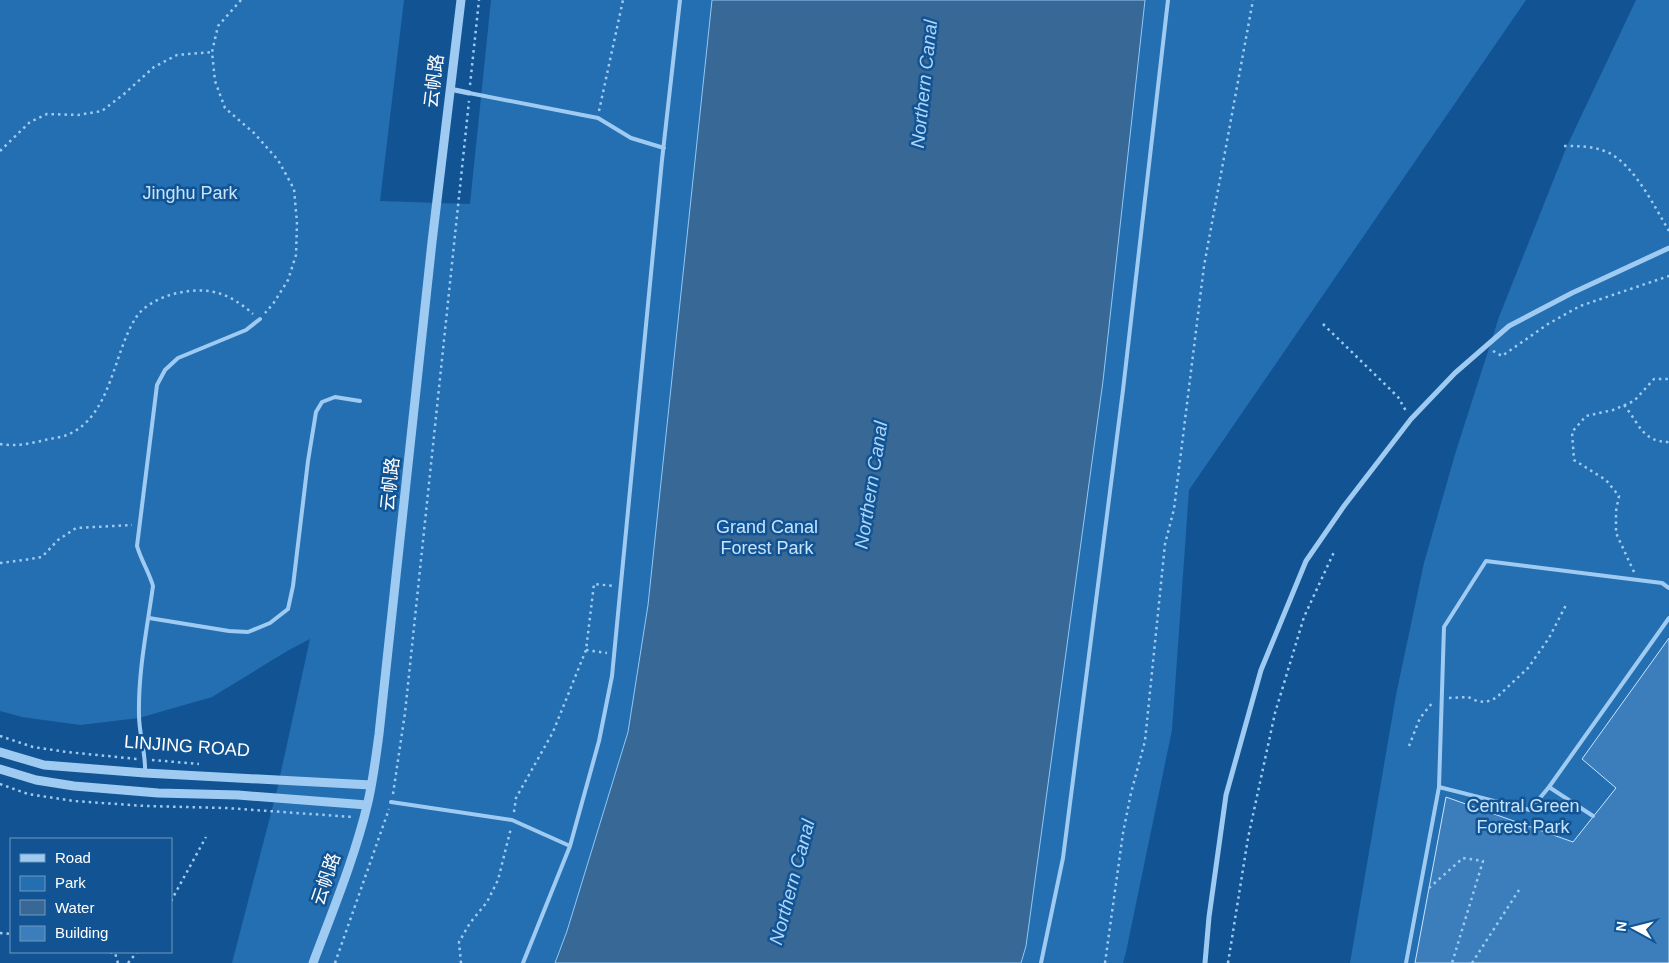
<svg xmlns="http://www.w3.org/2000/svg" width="1669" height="963" font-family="Arial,'Noto Sans SC',sans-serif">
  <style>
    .green { fill: #246eb2 }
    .water { fill: #386896; stroke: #91c8f6 }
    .building { fill: #3b7ebb; stroke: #c7e4fd }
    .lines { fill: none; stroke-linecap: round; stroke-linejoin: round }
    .path { stroke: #9fcbf2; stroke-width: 2.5; stroke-dasharray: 2.5 4; stroke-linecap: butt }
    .service { stroke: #9fcbf2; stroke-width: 4 }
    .minor { stroke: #9fcbf2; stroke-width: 5 }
    .tertiary { stroke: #9fcbf2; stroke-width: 9 }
    .labels { text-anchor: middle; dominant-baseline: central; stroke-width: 5; stroke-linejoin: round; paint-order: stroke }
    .street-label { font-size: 18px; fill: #fff; stroke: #125493 }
    .park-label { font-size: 18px; fill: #c7e4fd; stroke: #125493 }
    .water-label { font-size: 19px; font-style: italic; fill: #acd5f9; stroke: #125493 }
  </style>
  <rect width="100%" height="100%" fill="#125493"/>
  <path class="green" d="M0,0h404l-24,201 90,3 21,-204h1035l-337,490 -17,240 -46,222 -3,11h-891l45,-173 33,-151 -21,11 -77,47 -73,21 -59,7 -58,-8 -22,-6z
    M1636,0h33v963h-319l46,-268 28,-132 32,-112 43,-134 68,-171z"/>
  <path class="water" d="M712,0h433l-42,381 -77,565 -5,17h-466l12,-32 61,-199 20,-127z"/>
  <path class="building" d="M1669,638v325h-254l31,-166 127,45 43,-54 -34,-29z"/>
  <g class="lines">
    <path class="path" d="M241,0l-23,26 -6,26 3,29 10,27 29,25 24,27 16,29 3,34 -1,32 -8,25 -15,24 -8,9
      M470,85l9,-85
      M599,111l24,-111
      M1564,146c15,0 29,0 43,6 27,12 47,54 62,79
      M0,151l30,-29 17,-8 31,1 24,-4 22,-17 30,-27 23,-12 35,-3
      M1323,324l75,73 8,14
      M1493,351l9,5 46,-32 32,-18 89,-30
      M1624,405c15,18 18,37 45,37
      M0,444c16,3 33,-1 49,-5 6,-1 13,-2 18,-4 45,-18 46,-84 70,-119 16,-22 60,-31 84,-22 12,4 23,12 32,20
      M0,563l24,-3 18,-3 16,-17 18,-12 56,-3
      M1634,572l-18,-39v-22l3,-15 -13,-16 -32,-20 -2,-28 14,-16 27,-6 21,-9 20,-22h15
      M586,650l21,3
      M1449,698l19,-1 9,4 9,1 10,-4 32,-30 21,-30 17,-33
      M0,736l33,11 34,5 70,7
      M1409,746l11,-28 13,-16
      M152,760l47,4
      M0,784l28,10 46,7 71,5 81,2 127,9
      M393,794l12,-81 64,-612
      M514,812l2,-14 37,-66 33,-82 8,-66 20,2
      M1429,888l34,-30 20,3 -31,102
      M171,901l35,-64
      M0,933l11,1
      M110,952l5,1 3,10
      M128,963l9,-11
      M335,963l54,-154
      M461,963l-2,-21 11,-19 17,-21 11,-22 13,-52
      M1105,963l18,-130 8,-40 14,-52 20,-197 9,-35 30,-243 49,-266
      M1228,963l20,-125 27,-125 29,-96 30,-65
      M1472,963l47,-73"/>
    <path class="service" d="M469,93l129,25 33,20 33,10
      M149,618l80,13 19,1 22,-9 18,-14 5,-23 15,-125 8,-49 6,-10 13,-5 25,4
      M145,772c1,-19 -6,-37 -6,-57 -1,-43 8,-86 14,-129 -4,-14 -12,-26 -16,-40l20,-161 8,-15 13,-12 68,-28 14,-11
      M1439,787l5,-160 42,-66 176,22 7,5
      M1549,787l44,29
      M391,802l121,18 58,26
      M523,963l47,-117 29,-105 13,-65 50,-516 18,-160
      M1041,963l22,-105 60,-468 45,-390
      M1406,963l33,-176 91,23 19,-23 120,-169"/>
    <path class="minor" d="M450,89l19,4
      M1205,963l4,-46 17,-122 35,-125 45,-109 38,-55 67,-87 44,-46 54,-47 63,-33 97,-45"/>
    <path class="tertiary" d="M0,752l44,13 101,8 226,12
      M0,769l36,11 38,6 84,7 80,2 129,10
      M313,963c20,-53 42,-106 55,-161 5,-22 8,-45 11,-68l53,-492 29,-242"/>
  </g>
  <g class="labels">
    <g class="street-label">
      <text transform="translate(434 81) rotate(-83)">云帆路</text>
      <text transform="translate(390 484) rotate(-84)">云帆路</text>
      <text transform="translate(187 746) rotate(4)">LINJING ROAD</text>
      <text transform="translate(326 879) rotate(-71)">云帆路</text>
    </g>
    <g class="park-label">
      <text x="190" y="193">Jinghu Park</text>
      <text x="767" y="527">Grand Canal<tspan x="767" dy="21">Forest Park</tspan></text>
      <text x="1523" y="806">Central Green<tspan x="1523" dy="21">Forest Park</tspan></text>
    </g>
    <g class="water-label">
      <text transform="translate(924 84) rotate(-84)">Northern Canal</text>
      <text transform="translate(871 485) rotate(-81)">Northern Canal</text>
      <text transform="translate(792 882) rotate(-75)">Northern Canal</text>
    </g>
  </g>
  <rect x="10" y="838" width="162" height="115" fill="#125493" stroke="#7198be"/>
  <rect x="20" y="854" width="25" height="8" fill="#9fcbf2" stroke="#7198be"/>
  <text x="55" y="863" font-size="15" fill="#ffffff">Road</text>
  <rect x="20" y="876" width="25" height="15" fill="#246eb2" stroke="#7198be"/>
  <text x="55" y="888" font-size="15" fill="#ffffff">Park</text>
  <rect x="20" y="900" width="25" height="15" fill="#386896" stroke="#7198be"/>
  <text x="55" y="913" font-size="15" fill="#ffffff">Water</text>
  <rect x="20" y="926" width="25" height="15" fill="#3b7ebb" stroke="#7198be"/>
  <text x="55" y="938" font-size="15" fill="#ffffff">Building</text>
  <g transform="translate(1634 928) rotate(277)" stroke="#125493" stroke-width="4" paint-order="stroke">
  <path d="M0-4L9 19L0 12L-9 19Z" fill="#ffffff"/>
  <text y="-8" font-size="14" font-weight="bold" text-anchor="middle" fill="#ffffff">N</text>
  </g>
</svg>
